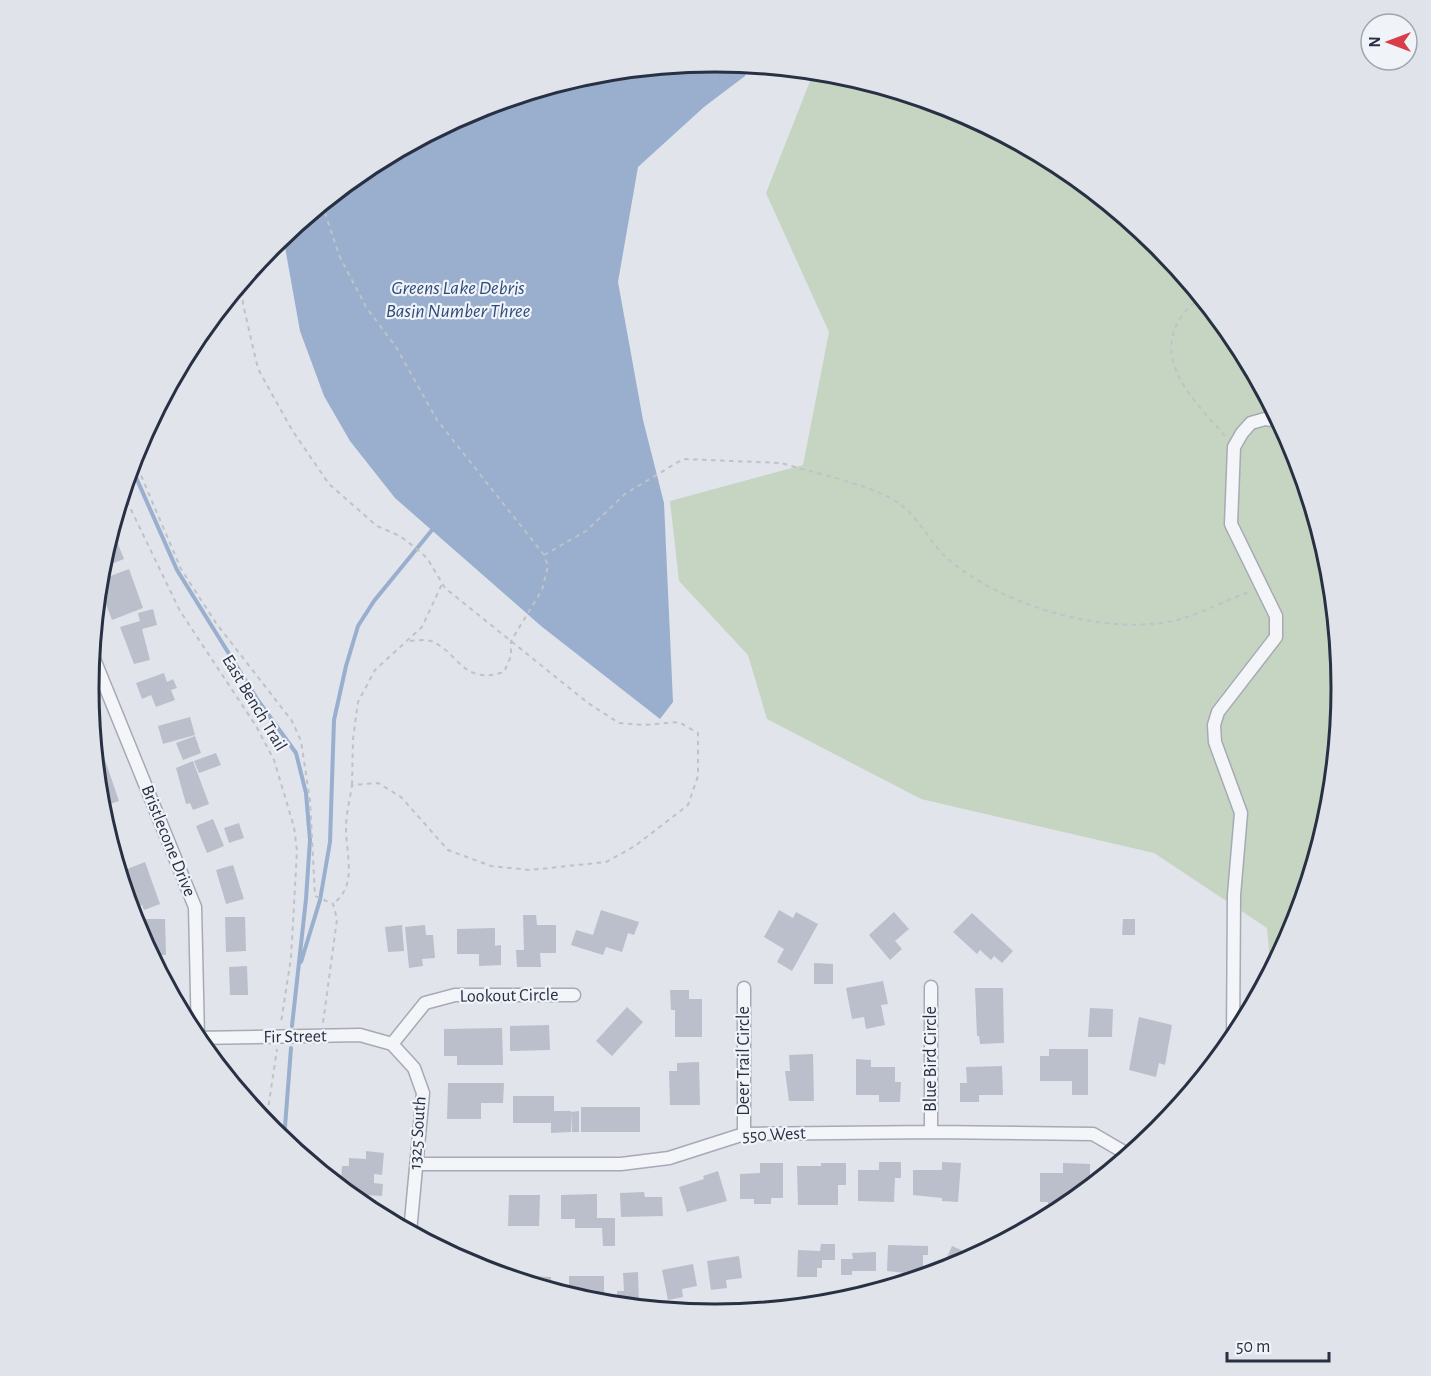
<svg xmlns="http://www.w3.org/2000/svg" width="1431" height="1376" font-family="'Alegreya Sans',sans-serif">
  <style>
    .green { fill: #c5d5c1 }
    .water { fill: #99afcd }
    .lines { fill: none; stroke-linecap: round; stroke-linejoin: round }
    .stream { stroke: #99afcd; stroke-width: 4 }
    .building { fill: #babfcb }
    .street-casing { stroke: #a6aab5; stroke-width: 15 }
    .path { stroke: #bfc2c9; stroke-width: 2; stroke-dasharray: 4.5 4.5; stroke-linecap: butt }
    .street { stroke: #f4f5f8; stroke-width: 12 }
    .labels { text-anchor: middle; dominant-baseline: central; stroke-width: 4.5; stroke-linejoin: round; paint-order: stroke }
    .street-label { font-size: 18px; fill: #283043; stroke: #f0f3f8 }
    .water-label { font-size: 20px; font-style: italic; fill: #2f4b7b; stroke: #f0f3f8 }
    .rim { fill: none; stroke: #283043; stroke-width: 3 }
  </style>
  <rect width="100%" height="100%" fill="#e1e4eb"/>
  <path class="green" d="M814,71l24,3 118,35 108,58 95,78 78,95 57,109 36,117 12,122 -12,123 -36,117 -23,44 -4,-44 -113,-75 -233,-54 -154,-80 -19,-64 -69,-74 -9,-80 133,-36 26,-133 -63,-139z"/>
  <path class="water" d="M715,62l33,3 -3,11 -41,31 -66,60 -20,115 25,138 21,83 9,199 -13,17 -119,-93 -146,-128 -45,-57 -26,-45 -24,-65 -17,-95 85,-69 108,-58 118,-36z"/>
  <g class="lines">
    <path class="stream" d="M131,466l46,104 80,129 39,54 10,40 4,47 -4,59 -14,127
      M301,962l19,-62 10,-58 4,-122 12,-54 12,-40 16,-25 58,-71
      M284,1140l7,-92"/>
  </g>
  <path class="building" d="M112,529l12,30 -23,9v-3z
    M129,569l14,39 -31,12 -13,-34 1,-6z
    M153,609l4,16 -15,4 8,31 -16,4 -14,-37 20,-6 -2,-8z
    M164,673l3,9 6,-3 4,9 -6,2 4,10 -19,7 -5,-12 -9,4 -6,-16z
    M190,717l5,18 -32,9 -5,-18z
    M195,736l6,17 -18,7 -7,-17z
    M102,751l17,50 -18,6 -6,-54z
    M216,753l5,12 -22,8 -5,-12z
    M193,761l16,43 -16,6 -3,-7 -4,1 -10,-36z
    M213,819l11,27 -17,7 -11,-27z
    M239,823l5,15 -15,5 -5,-15z
    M145,862l15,42 -16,6 -2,-5 -6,2 -14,-36z
    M233,865l11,34 -18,5 -10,-34z
    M601,910l38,12 -5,13 -6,-2 -6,19 -16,-5 -3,8 -32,-10 5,-15 17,5z
    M779,910l14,8 3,-6 22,12 -26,47 -15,-9 7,-13 -20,-12z
    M894,912l15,17 -14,12 7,8 -12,11 -21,-25z
    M972,913l41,38 -11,12 -8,-7 -3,4 -11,-10 -3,4 -24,-22z
    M523,915h13l1,10h19v28h-16l1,14h-24l-1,-17h8z
    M225,917h20l1,34 -20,1z
    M145,919h20l1,36h-15l-6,-12z
    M1123,919h12v16h-13z
    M402,925l2,26 -16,1 -3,-25z
    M425,925l1,10h7l2,23 -13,1 1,7 -14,2 -4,-41z
    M495,928v18l6,-1v20l-22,1v-12h-22v-25z
    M814,963l19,1v20h-19z
    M247,966l1,29h-18l-1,-28z
    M883,981l5,23 -7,1 4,20 -19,4 -2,-12 -12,2 -6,-31z
    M975,988h28l1,55 -24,1 -1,-8h-2z
    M670,990h19v9h13v38h-27v-27h-4z
    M627,1007l16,15 -31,34 -16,-15z
    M1090,1008l23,1 -1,28h-24z
    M1139,1017l33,8 -7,40 -6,-2 -3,14 -27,-7z
    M549,1025l1,25 -40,1v-25z
    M502,1028l1,37h-46v-9h-13v-27z
    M1049,1049h39v46h-16v-14h-32v-25h9z
    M813,1054l1,47h-25l-4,-30h5l-1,-16z
    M856,1059l15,1v7h24v15h6l-1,20h-21v-7h-23z
    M699,1062l1,43h-30l-1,-34h8v-8z
    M1002,1066l1,29h-24v7h-19v-19h7l-1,-16z
    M448,1083h56l-1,20h-22v16h-34z
    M513,1096h41v15h17v21l-20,1v-10h-38z
    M581,1107h59v25h-59z
    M579,1111v21h-7l-1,-20z
    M366,1151l18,2 -2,22 -8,-1v9l9,1 -1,12 -32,-2 -4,-3 1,-8h-6l1,-17h7v-8l17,1z
    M879,1162h22v16h-6l-1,24 -36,-1v-31h21z
    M942,1162l19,1 -3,39 -16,-1v-3l-29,-3v-25h29z
    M760,1163h23v35h-12v6h-17v-5h-14v-25l20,-1z
    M821,1163h25v22h-8v20h-40l-1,-39h24z
    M1063,1163l27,1v22l-9,-1v10l-17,13h-16v-6h-8v-29h23z
    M718,1171l9,30 -40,11 -8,-25 25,-8 -1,-3z
    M644,1192l1,5h17l1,19 -42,1 -1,-24z
    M597,1194v24h18v28h-12l-1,-18h-27v-9h-14v-24z
    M509,1195h31l-1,31h-31z
    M821,1244h14v16h-13v8h-5v9h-20l1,-27 22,1z
    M888,1245l40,1v9h-5v20l-36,-4z
    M952,1246l23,10 -29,14 -4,-2z
    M876,1252v19h-24v4h-11v-16h12l-1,-6z
    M739,1256l3,22 -16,2 1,8 -16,2 -4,-29z
    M693,1264l4,22 -15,3 1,8 -15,3 -6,-30z
    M638,1272l1,33h-21l-1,-14h7l-1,-18z
    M525,1276l26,1v13l-26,-8z
    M569,1276h35v21h-20v3l-15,-5z"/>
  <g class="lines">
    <defs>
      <path id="street" d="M92,654l103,253 3,131
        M931,987v145
        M744,988v146
        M196,1038l164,-3 32,9
        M1233,1041l1,-146 7,-82 -26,-71 -1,-17 4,-13 58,-75v-21l-45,-92 3,-77 8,-14 9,-10 14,-4 15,2
        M392,1044l33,-41 30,-8h119
        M392,1044l22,24 9,25 -13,139
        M417,1164h204l48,-6 75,-24 187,-2 162,2 36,21"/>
    </defs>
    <use href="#street" class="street-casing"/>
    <path class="path" d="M322,204l17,51 27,52 30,40 41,73 107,135 4,11 -6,24 -31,51v15l-7,16c-42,14 -45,-20 -73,-31 -6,-2 -17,0 -24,0
      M242,282l1,22 15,65 34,61 37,54 48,42 23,10 17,13 10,9 18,30 143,115 31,20 24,2 36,-3 19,11v43l-10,29 -53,41 -29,16 -76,8 -39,-4 -43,-16 -47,-53 -23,-14 -26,2c-2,14 -6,29 -6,43 0,27 12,57 -13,76
      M1202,298c-12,6 -22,18 -27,30 -16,42 25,79 50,108
      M134,459l47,110 35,54 76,98 9,20 9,60 5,95 18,8 4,15 -14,104
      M123,493l57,118 76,115 18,34 20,67 3,24 -6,107 -10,64
      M544,555l42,-24 39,-37 58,-35 98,4c33,10 83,20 113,37 26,16 35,43 55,60 56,47 161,78 232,59 23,-7 46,-19 68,-27
      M352,785l1,-46 5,-37 17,-32 47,-43 20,-43
      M266,1123l11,-74"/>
    <use href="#street" class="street"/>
  </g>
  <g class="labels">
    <g class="street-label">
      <text transform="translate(254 703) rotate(59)">East Bench Trail</text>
      <text transform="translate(168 841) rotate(68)">Bristlecone Drive</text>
      <text transform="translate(509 996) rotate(-1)">Lookout Circle</text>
      <text transform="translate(295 1037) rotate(-1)">Fir Street</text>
      <text transform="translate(931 1059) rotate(-90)">Blue Bird Circle</text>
      <text transform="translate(744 1061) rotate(-90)">Deer Trail Circle</text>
      <text transform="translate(418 1133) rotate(-86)">1325 South</text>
      <text transform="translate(774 1135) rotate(-3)">550 West</text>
    </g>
    <g class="water-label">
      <text x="458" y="288">Greens Lake Debris<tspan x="458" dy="23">Basin Number Three</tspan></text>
    </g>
  </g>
  <path d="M0 0H1431V1376H0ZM99 688a616 616 0 1 1 1232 0a616 616 0 1 1-1232 0Z" fill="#e0e3ea" fill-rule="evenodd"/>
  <path class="rim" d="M99 688a616 616 0 1 1 1232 0a616 616 0 1 1-1232 0Z"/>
  <g transform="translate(1389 42) rotate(270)"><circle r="28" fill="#f0f3f8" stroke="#a0a5b0" stroke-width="1.5"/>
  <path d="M0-4.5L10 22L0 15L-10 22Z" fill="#d83d4a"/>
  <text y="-9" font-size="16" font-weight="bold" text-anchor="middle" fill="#283043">N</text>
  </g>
  <path d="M1227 1352v9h102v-9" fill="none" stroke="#283043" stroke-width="3"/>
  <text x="1236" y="1352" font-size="18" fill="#283043" stroke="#f0f3f8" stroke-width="4.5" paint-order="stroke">50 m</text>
</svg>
